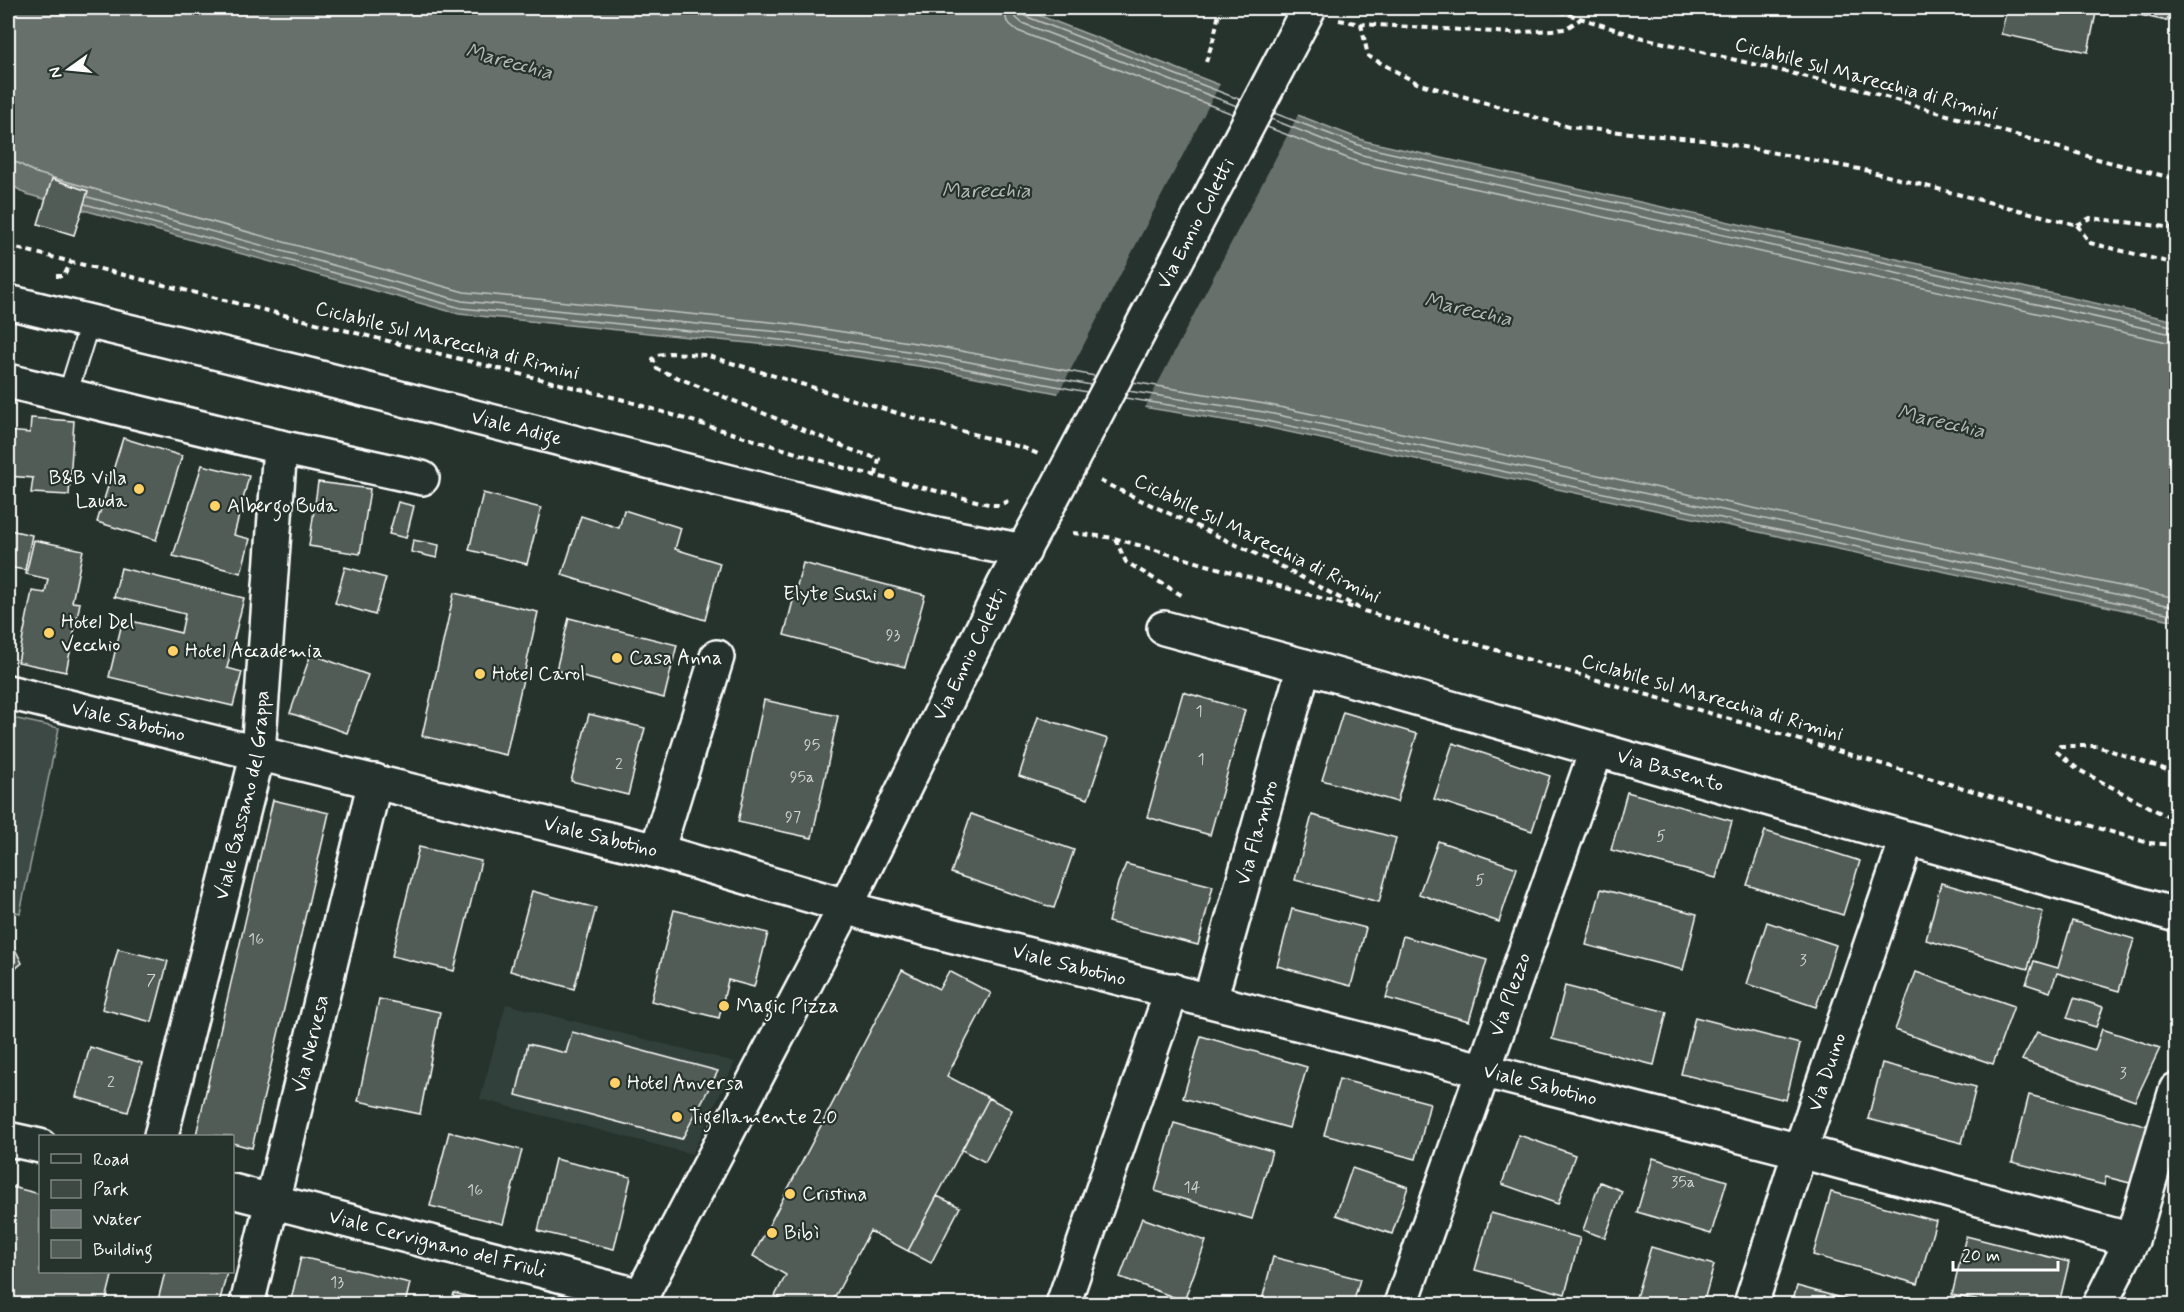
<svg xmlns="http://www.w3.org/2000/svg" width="2184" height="1312" font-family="Mynerve,sans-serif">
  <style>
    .built { fill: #333f3a }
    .green { fill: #3e4944; stroke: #9ea4a2; stroke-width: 1.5 }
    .water { fill: #67706c; stroke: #a4a9a7; stroke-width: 1.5 }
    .pier { fill: #26332d }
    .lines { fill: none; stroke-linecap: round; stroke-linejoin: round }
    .shore { stroke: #c2c6c4; stroke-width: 1.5 }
    .building { fill: #515c57; stroke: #fff; stroke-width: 1.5 }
    .lane-casing { stroke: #fff; stroke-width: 22 }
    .street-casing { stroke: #fff; stroke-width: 38 }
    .secondary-casing { stroke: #fff; stroke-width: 38 }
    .path { stroke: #fff; stroke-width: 4; stroke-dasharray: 6 4.5; stroke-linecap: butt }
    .lane { stroke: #26332d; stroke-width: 18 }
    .street { stroke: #26332d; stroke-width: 33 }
    .secondary { stroke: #26332d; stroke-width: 33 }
    .secondary-bridge-casing { stroke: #fff; stroke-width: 38; stroke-linecap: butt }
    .secondary-bridge { stroke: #26332d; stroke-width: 33 }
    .poi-dot { fill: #ffd166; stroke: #26332d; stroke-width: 2 }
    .labels { text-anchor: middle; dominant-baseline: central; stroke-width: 4.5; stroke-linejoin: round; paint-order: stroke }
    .number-label { font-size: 16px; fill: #d4d6d5 }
    .street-label { font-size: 20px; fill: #fff; stroke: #26332d }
    .poi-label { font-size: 20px; fill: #fff; stroke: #26332d; text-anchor: start }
    .water-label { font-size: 21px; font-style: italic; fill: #b3b8b6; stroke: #26332d }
  </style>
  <rect width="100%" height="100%" fill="#26332d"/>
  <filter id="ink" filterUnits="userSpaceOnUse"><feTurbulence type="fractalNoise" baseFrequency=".0167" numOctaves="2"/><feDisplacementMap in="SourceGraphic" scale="12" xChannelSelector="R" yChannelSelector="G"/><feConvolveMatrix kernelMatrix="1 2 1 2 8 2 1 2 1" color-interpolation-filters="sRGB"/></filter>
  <g filter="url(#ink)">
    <path class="built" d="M506,1004l229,58 -43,92 -212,-55z"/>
    <path class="green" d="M8,717l51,11 -39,185 -12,-3z"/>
    <path class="water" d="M8,8h1012l345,133 811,180v300l-915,-195 -199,-32 -137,-27 -137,-20 -329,-33 -433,-120 -18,-11z"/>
    <path class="pier" d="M1221,82l78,31 -155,297 -87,-14z"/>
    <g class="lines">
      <path class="shore" d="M1004,8l3,14 11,9 215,83
        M1013,8l2,9 7,6 215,83
        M1020,8l1,4 4,4 216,84
        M1274,113l90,34 812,180
        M1271,119l91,36 814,180
        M1267,127l93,36 816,181
        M8,161l10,2 18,10 428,119 327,32 138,21 166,31
        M88,197l374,104 328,32 137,21 164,31
        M85,204l376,104 328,33 137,20 161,31
        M1133,382l132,22 911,194
        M1128,391l136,21 912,195
        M1125,398l137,22 914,195"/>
    </g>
    <path class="building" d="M2007,8h90l-9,44 -87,-18z
      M2127,8h43l-3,13 -41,-9z
      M52,179l36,12 -14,44 -36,-11z
      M31,418l43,3 -5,74 -38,-2 2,-15 -25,-2v-45l22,2z
      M123,438l59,18 -26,84 -59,-18z
      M202,465l47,11 -15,59 16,4 -9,34 -68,-17z
      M318,482l52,7 -10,65 -51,-8z
      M483,493l58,15 -14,56 -58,-14z
      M398,502l16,4 -8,32 -17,-4z
      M624,510l57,18 -6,21 45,14 -15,57 -143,-45 19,-59 38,12z
      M10,530l22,5 -7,35 -17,-3v-23z
      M34,540l49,10 -11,52 8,1 -14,69 -48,-10 14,-71 13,2 3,-14 -22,-5z
      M413,540l26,5 -2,13 -26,-6z
      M803,563l122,32 -20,72 -121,-32z
      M345,567l41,11 -11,37 -40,-12z
      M121,568l123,30 -17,70 15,4 -9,34 -124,-29 14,-58 58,14 4,-19 -71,-17z
      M454,593l84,19 -32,143 -84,-19z
      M569,618l108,27 -13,53 -108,-28z
      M311,654l57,21 -21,58 -57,-20z
      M1183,692l62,18 -35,125 -63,-18z
      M764,700l74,16 -26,122 -74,-16z
      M1343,712l74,22 -20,68 -75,-22z
      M589,714l56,14 -17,67 -57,-14z
      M1038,717l70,22 -20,60 -69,-23z
      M1453,743l97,33 -18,55 -98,-32z
      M1627,792l105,29 -16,57 -105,-28z
      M273,800l56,13 -77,335 -20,-5v-7l-36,-1z
      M971,814l103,36 -20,58 -103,-35z
      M1312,815l84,23 -17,64 -84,-22z
      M1765,831l95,30 -17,54 -96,-30z
      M1438,841l79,27 -18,54 -80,-28z
      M419,847l62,14 -27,110 -62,-15z
      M1126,864l87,22 -15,59 -90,-23 10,-39z
      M1941,883l102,29 -15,57 -102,-29z
      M1601,889l96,25 -14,56 -97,-25z
      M532,891l64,17 -22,81 -64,-18z
      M1292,909l74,19 -15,58 -74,-20z
      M674,910l94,23 -14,54 -26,-7 -9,38 -68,-17z
      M2072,921l62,18 -15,52 -62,-18 -7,19 -24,-8 8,-23 24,7z
      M1767,922l69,23 -20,62 -69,-23z
      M8,935l14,28 -14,12z
      M1403,936l84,24 -18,61 -83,-23z
      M118,949l50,12 -16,61 -50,-13z
      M902,970l37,19 10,-18 42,22 -44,83 42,22 -81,153 -38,-20 -39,73h-39l-17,-8 11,-21 -33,-19z
      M1916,972l98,34 -21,58 -98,-34z
      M1565,986l102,26 -13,53 -102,-26z
      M2074,998l29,9 -7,20 -29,-9z
      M379,999l61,13 -20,102 -62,-13z
      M1695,1017l105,27 -14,56 -105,-26z
      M2102,1029l58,19 -25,53 -113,-41 15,-28 58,18z
      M572,1032l146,39 -36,68 -166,-44 12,-51 38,9z
      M1201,1036l106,31 -18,61 -106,-30z
      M90,1047l52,16 -14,49 -52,-15z
      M1882,1063l94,24 -14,56 -94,-24z
      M1339,1079l91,24 -14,56 -92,-24z
      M2029,1095l120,31 -15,58 -28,-7 -2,8 -92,-23z
      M989,1098l23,12 -27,52 -23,-12z
      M1174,1123l98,28 -20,68 -97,-28z
      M449,1132l73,18 -19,74 -73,-18z
      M1519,1135l56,20 -17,49 -56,-20z
      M1653,1158l74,23 -16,53 -74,-22z
      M555,1159l76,18 -17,72 -76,-18z
      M1352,1168l56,19 -16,47 -56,-19z
      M1600,1182l22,9 -17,47 -22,-8z
      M8,1186l32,8v78h73l-8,32h-82l-15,-3z
      M1831,1192l105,29 -18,63 -105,-29z
      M937,1196l23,11 -29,56 -23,-12z
      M1491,1213l89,25 -15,56 -90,-24z
      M1142,1218l64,23 -22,60 -64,-24z
      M1966,1236l103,26 -10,42h-65l-42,-9z
      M1651,1247l63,18 -11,39h-69z
      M301,1257l109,26 -5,21h-115z
      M1273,1257l87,22 -7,25h-92z
      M165,1272h62l-8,32h-62z
      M1797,1286l66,18h-71z
      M454,1293l47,11h-50z"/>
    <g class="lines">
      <defs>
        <path id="lane" d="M67,396l23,-74"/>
        <g id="street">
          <path id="s1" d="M8,302l293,71 630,160 93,18"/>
          <path d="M8,381l272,66 142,31"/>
          <path id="s2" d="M1164,628l140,38 872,249"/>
          <path id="s3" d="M8,692l649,159 189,55 22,8 932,237 332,89"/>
          <path d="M657,851l60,-194"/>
          <path id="s4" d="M1210,1000l94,-334"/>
          <path id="s5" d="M161,1136l97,-383 22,-306"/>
          <path d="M8,1139l32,7"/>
          <path id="s6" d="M232,1191l409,105"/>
          <path id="s7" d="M247,1304l128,-523"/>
          <path d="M1063,1304l109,-314"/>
          <path id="s8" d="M1401,1304l195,-553"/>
          <path id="s9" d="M1751,1304l49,-153 107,-312"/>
          <path d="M2100,1304l32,-64 44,-150"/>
        </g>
        <g id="secondary">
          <path id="s10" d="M637,1304l209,-398 158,-321 43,-78"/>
        </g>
      </defs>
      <use href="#lane" class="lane-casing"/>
      <use href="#street" class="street-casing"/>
      <use href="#secondary" class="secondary-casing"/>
      <path class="path" d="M1549,8l90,29 223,53 239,70 75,19
        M1339,20l22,4 151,9 53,-4 17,-11
        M1361,24l7,32 49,27 152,44 143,14 152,29 213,55
        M1206,62l8,-25 6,-29
        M2077,225l13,18 86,21
        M2077,225l13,-7 86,10
        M8,246l616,154 221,68 147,37h7l10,-4
        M56,276h8l7,-14
        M876,475l3,-16 -27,-9 -195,-81 -4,-10 4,-4 12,-2 36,2 199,60 120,33 14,6
        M1100,481l175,82 89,48 785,232 27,2
        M1073,533l41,5 241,70
        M1115,539l11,23 57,34
        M2176,773l-79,-27h-37l-3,6 22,18 97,51"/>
      <use href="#lane" class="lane"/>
      <use href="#street" class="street"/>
      <use href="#secondary" class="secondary"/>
      <defs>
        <g id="secondary-bridge">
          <path id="s11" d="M1047,507l262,-499"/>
        </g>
      </defs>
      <use href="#secondary-bridge" class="secondary-bridge-casing"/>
      <use href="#secondary-bridge" class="secondary-bridge"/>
    </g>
  </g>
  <g class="poi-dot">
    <circle cx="139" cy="489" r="6"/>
    <circle cx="215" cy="506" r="6"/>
    <circle cx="889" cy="594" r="6"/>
    <circle cx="49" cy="633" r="6"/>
    <circle cx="173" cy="651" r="6"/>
    <circle cx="617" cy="658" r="6"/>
    <circle cx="480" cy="674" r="6"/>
    <circle cx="724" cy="1006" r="6"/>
    <circle cx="615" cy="1083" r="6"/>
    <circle cx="677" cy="1117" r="6"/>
    <circle cx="790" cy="1194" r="6"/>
    <circle cx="772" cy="1233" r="6"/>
  </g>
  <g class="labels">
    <g class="number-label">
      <text x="893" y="635">93</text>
      <text x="1199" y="711">1</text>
      <text x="812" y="745">95</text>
      <text x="1201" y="759">1</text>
      <text x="619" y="764">2</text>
      <text x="802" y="777">95a</text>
      <text x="793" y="817">97</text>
      <text x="1661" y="836">5</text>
      <text x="1480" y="880">5</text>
      <text x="256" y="939">16</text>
      <text x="1803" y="960">3</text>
      <text x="151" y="980">7</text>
      <text x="2123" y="1073">3</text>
      <text x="111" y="1082">2</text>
      <text x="1683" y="1182">35a</text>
      <text x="1192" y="1187">14</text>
      <text x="475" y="1190">16</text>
      <text x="337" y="1282">13</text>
    </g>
    <g class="street-label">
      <text transform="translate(1866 79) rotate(15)">Ciclabile sul Marecchia di Rimini</text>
      <text stroke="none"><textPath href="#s11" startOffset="320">Via Ennio Coletti</textPath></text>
      <text transform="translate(447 341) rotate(14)">Ciclabile sul Marecchia di Rimini</text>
      <text stroke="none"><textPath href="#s1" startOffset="524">Viale Adige</textPath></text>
      <text transform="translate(1257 539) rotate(26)">Ciclabile sul Marecchia di Rimini</text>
      <text stroke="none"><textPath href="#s10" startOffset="730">Via Ennio Coletti</textPath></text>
      <text transform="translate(1712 698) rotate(16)">Ciclabile sul Marecchia di Rimini</text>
      <text stroke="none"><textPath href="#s3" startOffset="124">Viale Sabotino</textPath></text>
      <text stroke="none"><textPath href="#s2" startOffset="526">Via Basento</textPath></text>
      <text stroke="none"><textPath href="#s5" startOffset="351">Viale Bassano del Grappa</textPath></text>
      <text stroke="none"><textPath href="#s4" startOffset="174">Via Flambro</textPath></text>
      <text stroke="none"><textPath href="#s3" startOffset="610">Viale Sabotino</textPath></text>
      <text stroke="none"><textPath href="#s3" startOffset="1096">Viale Sabotino</textPath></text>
      <text stroke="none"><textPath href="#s8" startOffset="328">Via Plezzo</textPath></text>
      <text stroke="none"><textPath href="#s7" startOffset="268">Via Nervesa</textPath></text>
      <text stroke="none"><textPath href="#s9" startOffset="244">Via Duino</textPath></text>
      <text stroke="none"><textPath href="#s3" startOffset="1582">Viale Sabotino</textPath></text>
      <text stroke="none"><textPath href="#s6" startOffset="212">Viale Cervignano del Friuli</textPath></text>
    </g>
    <g class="poi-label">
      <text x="127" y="478" text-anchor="end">B&amp;B Villa<tspan x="127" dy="23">Lauda</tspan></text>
      <text x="227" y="506">Albergo Buda</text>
      <text x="877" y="594" text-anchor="end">Elyte Sushi</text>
      <text x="61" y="622">Hotel Del<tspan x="61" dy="23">Vecchio</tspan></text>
      <text x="185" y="651">Hotel Accademia</text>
      <text x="629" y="658">Casa Anna</text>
      <text x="492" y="674">Hotel Carol</text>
      <text x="736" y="1006">Magic Pizza</text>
      <text x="627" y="1083">Hotel Anversa</text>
      <text x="689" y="1117">Tigellamente 2.0</text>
      <text x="802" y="1194">Cristina</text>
      <text x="784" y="1233">Bibì</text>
    </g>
    <g class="water-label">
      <text transform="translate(509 62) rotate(15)">Marecchia</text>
      <text x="986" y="191">Marecchia</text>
      <text transform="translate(1468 310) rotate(13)">Marecchia</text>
      <text transform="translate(1941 422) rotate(13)">Marecchia</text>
    </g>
  </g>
  <rect width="2184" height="1312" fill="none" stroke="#26332d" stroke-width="30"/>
  <rect x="15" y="15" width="2154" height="1282" fill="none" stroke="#fff" stroke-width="2" filter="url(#ink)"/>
  <rect x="39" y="1135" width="195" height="138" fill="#26332d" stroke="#7d8581" stroke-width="1.5"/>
  <rect x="51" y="1154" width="30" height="9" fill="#26332d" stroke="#7d8581" stroke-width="1.5"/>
  <text x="93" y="1165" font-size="18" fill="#ffffff">Road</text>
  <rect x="51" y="1180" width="30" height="18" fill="#3e4944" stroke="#7d8581" stroke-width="1.5"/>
  <text x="93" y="1195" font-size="18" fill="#ffffff">Park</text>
  <rect x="51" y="1210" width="30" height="18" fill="#67706c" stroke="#7d8581" stroke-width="1.5"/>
  <text x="93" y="1225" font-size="18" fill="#ffffff">Water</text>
  <rect x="51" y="1240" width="30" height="18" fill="#515c57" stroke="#7d8581" stroke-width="1.5"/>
  <text x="93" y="1255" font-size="18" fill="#ffffff">Building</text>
  <g transform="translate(69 69) rotate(255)" stroke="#26332d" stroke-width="4.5" paint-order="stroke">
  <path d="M0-4.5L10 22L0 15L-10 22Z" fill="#ffffff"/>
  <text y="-9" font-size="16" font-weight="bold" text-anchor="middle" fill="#ffffff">N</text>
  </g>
  <path d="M1953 1261v9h105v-9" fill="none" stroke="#ffffff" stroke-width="3"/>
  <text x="1962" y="1261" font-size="18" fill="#ffffff" stroke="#26332d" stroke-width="4.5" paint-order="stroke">20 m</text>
</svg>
